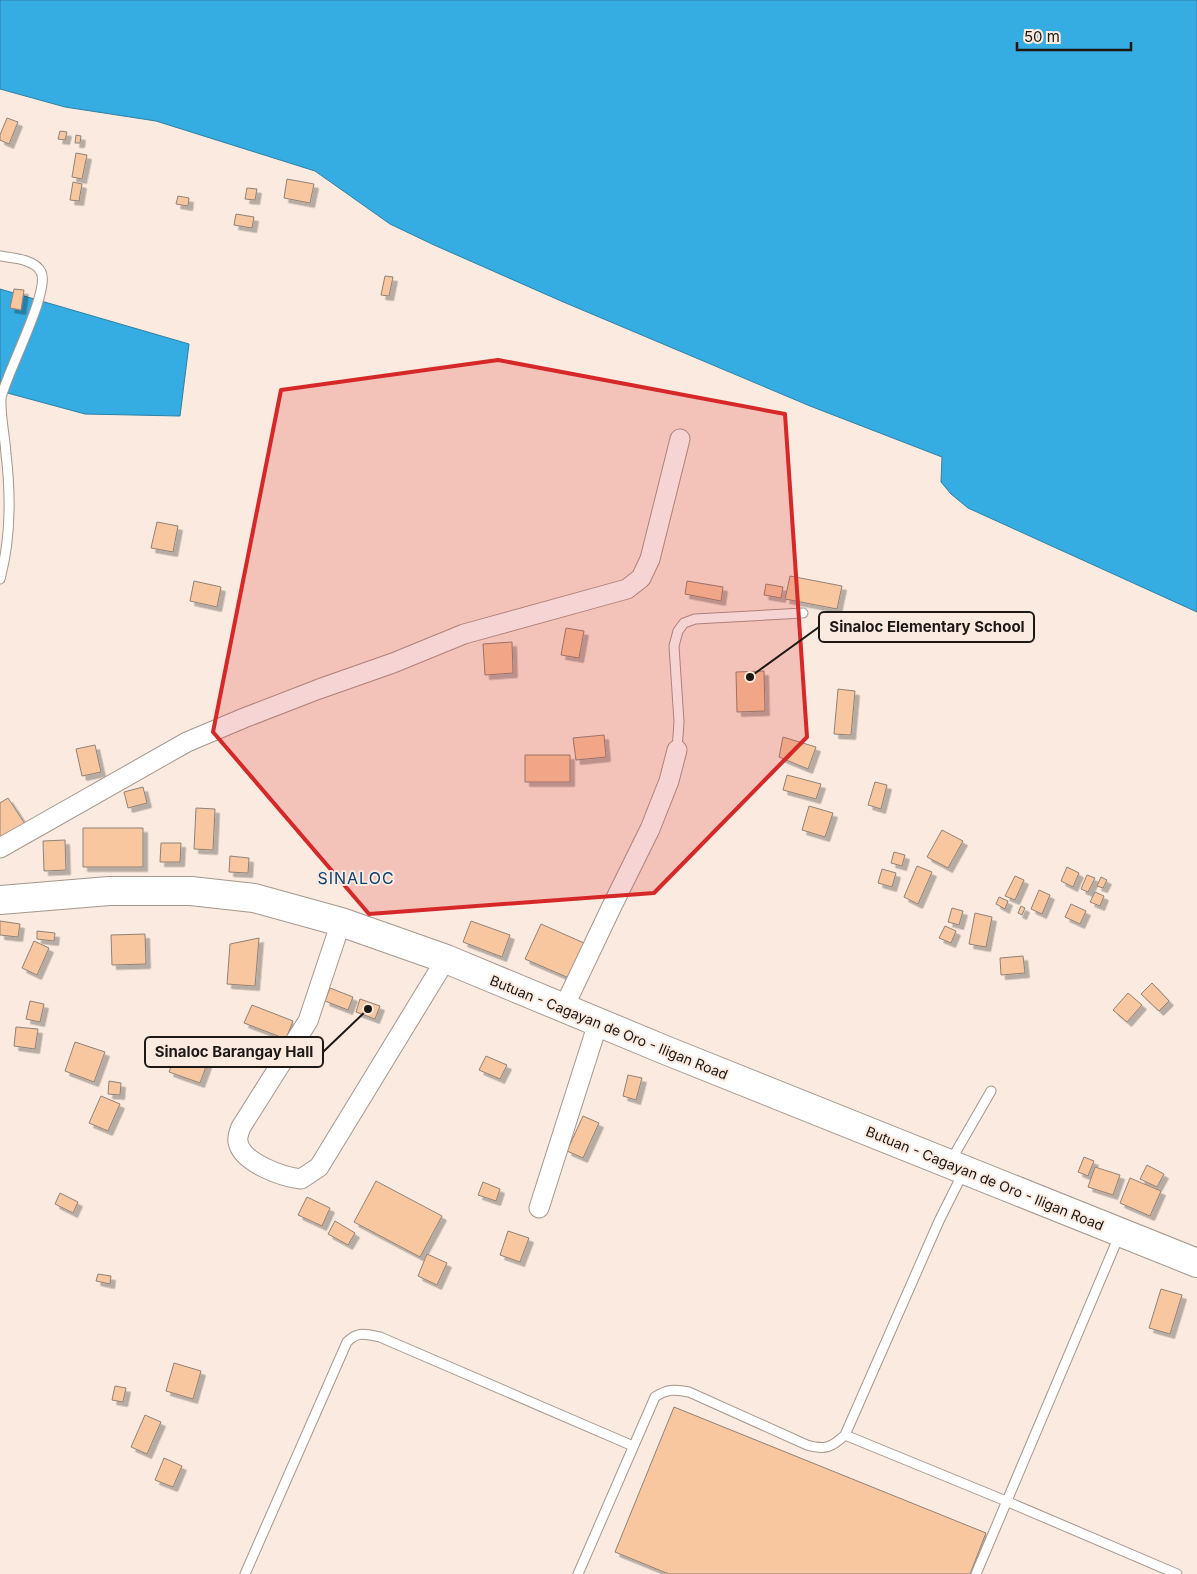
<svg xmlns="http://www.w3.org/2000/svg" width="1197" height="1574" font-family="Inter,sans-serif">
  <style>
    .water { fill: #35ace2; stroke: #2e80a4 }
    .building { fill: #f8c69f; stroke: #908277; filter: url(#shadow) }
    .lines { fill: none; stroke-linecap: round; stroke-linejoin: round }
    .lane-casing { stroke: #a5978c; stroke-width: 11 }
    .street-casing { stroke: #a5978c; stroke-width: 21 }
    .highway-casing { stroke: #a5978c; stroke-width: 30 }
    .lane { stroke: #fff; stroke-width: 9 }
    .street { stroke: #fff; stroke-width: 19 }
    .highway { stroke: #fff; stroke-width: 28 }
    .marked { fill: #d62828; fill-opacity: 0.2; stroke: #d62828; stroke-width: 4; stroke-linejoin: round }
    .labels { text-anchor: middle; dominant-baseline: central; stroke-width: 4; stroke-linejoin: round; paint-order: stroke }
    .street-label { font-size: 14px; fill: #1d1814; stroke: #faeadf }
    .quarter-label { font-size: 16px; letter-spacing: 1px; fill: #084172; stroke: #faeadf }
    .leader { fill: none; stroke: #1d1814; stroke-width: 2 }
    .callout-dot { fill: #1d1814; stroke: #faeadf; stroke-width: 2 }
    .callout { fill: #faeadf; stroke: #1d1814; stroke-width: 2 }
    .callout-label { font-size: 15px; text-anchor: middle; font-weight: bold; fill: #1d1814 }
  </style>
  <defs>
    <filter id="shadow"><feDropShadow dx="4.5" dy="4.5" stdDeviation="0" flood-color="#0004"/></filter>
  </defs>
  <rect width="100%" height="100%" fill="#faeadf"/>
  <path class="water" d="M0,0h1197v612l-229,-104 -17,-14 -10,-12 1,-25 -132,-51 -249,-105 -127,-56 -44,-21 -75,-53 -159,-50 -91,-14 -65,-18z
    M0,289l189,55 -9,72 -95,-2 -85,-23z"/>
  <path class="building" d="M7,118l11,4 -9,22 -9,-4v-5z
    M60,131l7,1 -2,8 -7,-1z
    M76,135l5,1 -1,7h-5z
    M76,153l11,2 -5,24 -10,-2z
    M287,179l27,5 -4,19 -26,-5z
    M73,182l9,2 -3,17 -9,-1z
    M247,188l10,1 -2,11 -10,-1z
    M178,196l11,2 -1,8 -12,-2z
    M236,214l18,3 -2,11 -18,-3z
    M385,276l8,1 -4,19 -8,-1z
    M14,289l10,1 -3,20 -11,-2z
    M157,522l21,4 -5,26 -22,-4z
    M790,576l52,10 -5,23 -52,-10z
    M194,581l27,6 -4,20 -27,-6z
    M687,581l36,6 -2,14 -36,-7z
    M766,584l17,3 -2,11 -17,-3z
    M566,628l18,3 -5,27 -18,-3z
    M512,642l1,31 -28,2 -2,-31z
    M764,671l1,40 -28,1 -1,-40z
    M838,689l17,2 -4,44 -17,-1z
    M604,735l2,22 -30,3 -3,-22z
    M783,737l33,10 -8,22 -29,-12z
    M95,745l6,27 -19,4 -6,-27z
    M525,755h45v27h-45z
    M787,775l34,9 -5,15 -33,-9z
    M875,782l12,3 -6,24 -13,-4z
    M143,787l4,16 -19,5 -4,-16z
    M8,798l19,29 -24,14 -3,-5v-33z
    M809,806l24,7 -8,24 -23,-7z
    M196,808l19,1 -2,41 -19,-1z
    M83,828h60v39h-60z
    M942,830l21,11 -15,27 -21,-11z
    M65,840l1,30 -22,1 -1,-30z
    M161,843h20l-1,19h-20z
    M894,852l11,3 -3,11 -11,-3z
    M230,856l19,2 -1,15 -19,-1z
    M917,866l15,6 -14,32 -14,-7z
    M1067,867l12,6 -6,14 -12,-6z
    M882,869l14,4 -4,14 -14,-4z
    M1087,875l8,3 -7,14 -7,-3z
    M1015,876l9,4 -9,20 -10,-4z
    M1101,877l6,3 -4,8 -6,-2z
    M1039,890l11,5 -8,19 -11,-5z
    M1095,892l9,4 -4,10 -10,-4z
    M999,897l9,4 -3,8 -9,-5z
    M1071,904l15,7 -6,13 -15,-7z
    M1021,906l4,2 -3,7 -4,-2z
    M952,908l11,3 -4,14 -11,-3z
    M975,913l17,4 -6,30 -17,-3z
    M0,921l20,3 -2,13 -18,-2z
    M471,921l39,14 -8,22 -39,-15z
    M541,924l43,19 -15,35 -44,-19z
    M945,926l11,5 -5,12 -12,-5z
    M37,931l18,2 -1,8 -17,-2z
    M145,934l1,30 -34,1 -1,-30z
    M259,938l-4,48 -28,-2 3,-40z
    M34,941l15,7 -12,27 -15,-7z
    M1023,956l2,17 -24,2 -1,-17z
    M1152,983l17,18 -10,10 -18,-17z
    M330,988l23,9 -5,13 -23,-9z
    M1128,993l14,12 -15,17 -14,-12z
    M360,999l20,7 -5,13 -19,-7z
    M30,1001l14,3 -4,18 -14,-3z
    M252,1005l41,16 -7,18 -42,-16z
    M16,1027l22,2 -3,20 -21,-3z
    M181,1039l31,11 -12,33 -31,-11z
    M75,1042l30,10 -11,30 -29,-11z
    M486,1056l21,9 -7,14 -21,-9z
    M628,1075l14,3 -6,22 -13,-4z
    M109,1081l12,2 -1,12 -12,-1z
    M101,1096l19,8 -12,27 -19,-8z
    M583,1116l16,7 -16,35 -16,-7z
    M1084,1157l10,4 -6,15 -10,-4z
    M1147,1165l17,9 -7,13 -17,-8z
    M1095,1167l25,8 -7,20 -25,-8z
    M1130,1178l31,13 -11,25 -30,-13z
    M376,1181l66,35 -22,41 -66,-35z
    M483,1182l17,7 -4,12 -18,-6z
    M60,1193l18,9 -5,11 -18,-9z
    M307,1197l23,11 -8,18 -24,-11z
    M335,1221l20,12 -7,12 -20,-11z
    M508,1231l21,7 -9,24 -20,-7z
    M427,1254l20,9 -10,22 -19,-9z
    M98,1274l13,2 -1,8 -14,-3z
    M1161,1289l21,6 -12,39 -21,-6z
    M174,1363l27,8 -8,28 -27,-8z
    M115,1386l11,2 -3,14 -11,-2z
    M674,1407l312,126 -16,41h-301l-54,-22z
    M145,1415l16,7 -14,32 -16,-7z
    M164,1458l18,8 -9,21 -18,-7z"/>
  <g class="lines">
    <defs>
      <path id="lane" d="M0,256c12,2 35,3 41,16 10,18 -35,102 -40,126 -1,18 4,38 5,56 5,42 5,84 -6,125
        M677,750l2,-28 -5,-76 4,-15 6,-8 11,-4 108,-6
        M950,1162l41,-71
        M963,1173l-24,48 -94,214 161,66 171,73
        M245,1574l102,-232c11,-11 18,-8 33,-5l253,109
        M578,1574l77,-177c12,-8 20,-8 34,-5l118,53c18,5 24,3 38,-10
        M976,1574l143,-338"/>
      <path id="street" d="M0,848l187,-106 57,-24 75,-29 74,-26 71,-29 163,-45 14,-11 9,-19 30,-120
        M341,922l-33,99 -67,106c-2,5 -4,10 -3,15 4,21 45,35 63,37l18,-12 127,-208
        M563,1009l49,-103 38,-77 19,-48 8,-31
        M539,1208l59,-185"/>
      <path id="highway" d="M0,900l109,-9h82l63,7 87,24 105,37 219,91 532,213"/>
    </defs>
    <use href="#lane" class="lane-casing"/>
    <use href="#street" class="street-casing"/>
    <use href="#highway" class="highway-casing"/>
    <use href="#lane" class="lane"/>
    <use href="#street" class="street"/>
    <use href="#highway" class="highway"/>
  </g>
  <path class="marked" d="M498,360l287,54 22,323 -153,156 -285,21 -156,-182 68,-342z"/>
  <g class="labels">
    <g class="street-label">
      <text transform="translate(609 1027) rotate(22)">Butuan - Cagayan de Oro - Iligan Road</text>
      <text transform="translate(985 1178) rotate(22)">Butuan - Cagayan de Oro - Iligan Road</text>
    </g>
    <g class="quarter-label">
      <text x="356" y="878">SINALOC</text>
    </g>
  </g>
  <path class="leader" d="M750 677L819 627M368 1009L323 1052"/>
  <g class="callout-dot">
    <circle cx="750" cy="677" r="5"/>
    <circle cx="368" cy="1009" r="5"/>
  </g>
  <g class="callout">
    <rect x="819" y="612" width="215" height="30" rx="5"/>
    <rect x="145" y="1037" width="178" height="30" rx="5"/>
  </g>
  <g class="callout-label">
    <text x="927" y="632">Sinaloc Elementary School</text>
    <text x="234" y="1057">Sinaloc Barangay Hall</text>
  </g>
  <path d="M1017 42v8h114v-8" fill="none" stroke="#1d1814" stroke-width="2.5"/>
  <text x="1024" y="42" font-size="15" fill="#1d1814" stroke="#faeadf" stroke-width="4" paint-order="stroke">50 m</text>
</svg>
